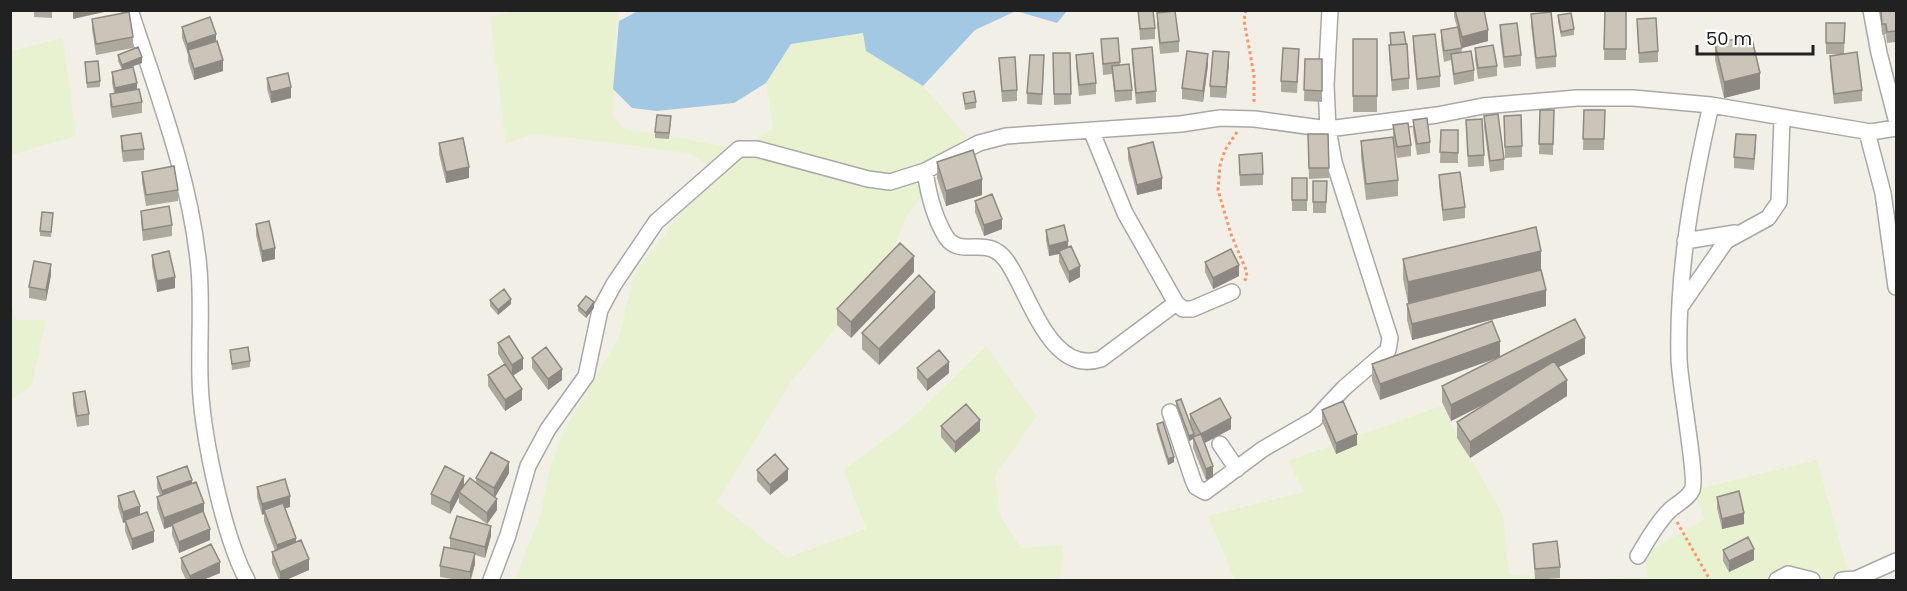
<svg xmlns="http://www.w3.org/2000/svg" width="1907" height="591" font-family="Poppins,sans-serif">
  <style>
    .farmland { fill: #e9f2d0 }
    .water { fill: #a3c8e4 }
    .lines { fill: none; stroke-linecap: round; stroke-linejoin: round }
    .minor-casing { stroke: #a8a8a8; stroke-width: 18 }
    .path { stroke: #ff966a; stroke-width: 3; stroke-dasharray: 3 3; stroke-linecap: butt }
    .minor { stroke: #fff; stroke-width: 15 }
    .wall { fill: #aea99f }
    .shaded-wall { fill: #8d8982 }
    .building { fill: #cac4b9; stroke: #8d8982; stroke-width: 1.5 }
  </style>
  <rect width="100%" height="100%" fill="#f2f0e6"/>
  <path class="farmland" d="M516,11h101l-4,106 12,12 118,20 30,-21 -7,-45 25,-39 72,-11 3,18 57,35 44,50 -59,78 -25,58 -92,110 -74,120 70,56 79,-29 -22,-59 67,-51 75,-73 51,70 -42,60 6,41 20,31 42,-3 -3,35h-545l26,-67 10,-49 14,-36 54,-91 15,-63 58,-76 26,-25 -26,-19 -86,-12 -74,-8 -26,10 -16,-127z
    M63,38l13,98 -65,19v-104z
    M11,303l5,17h30l-14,65 -21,15z
    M1441,406l62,109 6,59 58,5 80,-2 -2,-24 60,-34 -12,-29 124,-30 31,112 -18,8h-595l-27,-64 96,-24 -16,-31z"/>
  <path class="water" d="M638,11v-1l429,1 -10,12 -41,-12 -41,19 -52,56 -57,-35 -3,-18 -72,11 -25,39 -32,20 -77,8 -25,-3 -19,-19 6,-68z"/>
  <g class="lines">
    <defs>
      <path id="minor" d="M130,10c28,85 61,170 69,259 3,36 0,73 1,109 1,52 23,157 47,202
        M1871,10l8,43 17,66
        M1091,130l34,83 51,90 7,6h9l40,-17
        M1867,132l16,61 13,94
        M925,171c3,21 10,48 21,66 16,23 42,-5 62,26 22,33 43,113 93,96l75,-56
        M1685,241l50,-8
        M1681,306l45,-65 42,-23 11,-16 3,-83
        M1170,412l23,68 3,7 9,5 58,-43 52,-30 29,-31 44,-38 2,-12 -56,-176 -6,-33 -2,-44 4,-75
        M1220,444l17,25
        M1638,556c9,-15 18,-32 31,-45 7,-7 19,-12 23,-21 6,-11 -13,-109 -13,-132 -2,-86 13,-170 32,-253
        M491,580l17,-45 20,-69 20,-37 38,-53 14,-66 14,-26 42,-62 83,-73h18l111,30 22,3 35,-11 54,-28 27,-7 175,-12 39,-6 35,1 73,10 109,-14 46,-9 94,-8h56l78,7 160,27 25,-4
        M1777,580l11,-6 24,6
        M1842,580l14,-1 40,-18"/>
    </defs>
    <use href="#minor" class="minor-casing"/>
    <path class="path" d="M1246,10l-2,10 10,55v30
      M1237,132l-12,18 -5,15 -2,25 13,44 15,36 1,7 -4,6
      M1677,522l33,58"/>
    <use href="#minor" class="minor"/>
  </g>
  <path class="wall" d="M34,10h18v8l-18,-1z
    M1138,10l17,18v11l-15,1z
    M1454,10h30l4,31 -26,7 -1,-3 1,7 12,18v11l-20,4 -3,-25 -7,2 -3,-21v-11l16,-3 -3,-10z
    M1605,10h21v50h-22z
    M1880,10h16v32l-9,1 -1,-9 -4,1z
    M1157,13l22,28v11l-19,2 -3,-30z
    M1531,14l25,42v11l-20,2 -5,-44z
    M1558,15l16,14v6l-13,2 -3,-16z
    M92,19l41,18v11l-37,7 -4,-26z
    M1637,19l21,32v11l-19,1z
    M1826,23h19l-1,31 18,36v11l-28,3 -4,-37v-11l10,-2h-14z
    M1500,25l21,30v11l-17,2 -4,-32z
    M182,27l34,14 7,30 -29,9 -6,-19v-7l-6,-16z
    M1390,33l19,45v11l-17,2 -3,-35v-11h1z
    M1413,36l27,40v11l-23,3 -4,-43z
    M1118,38l2,27 12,25v10l-17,2 -3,-28 -9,1 -2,-36z
    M1353,39h24v73h-24z
    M1715,44l45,45 -36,9 -9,-38z
    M1475,48l22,18v10l-19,3 -3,-20z
    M1132,49l24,42v11l-20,2 -4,-44z
    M1053,53h17l1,51 -17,1z
    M118,55l24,8 -17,6 12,20 5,13v11l-30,5 -2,-13v-11l4,-1 -2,-10v-11l10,-2 -4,-9z
    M1076,55l20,28v11l-17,2 -3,-30z
    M999,58l18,32v11l-15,1z
    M1305,59h17v43l-18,-1z
    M1299,60l-2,33 -16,-1v-11z
    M85,62l15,19v6l-13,1z
    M1229,63l-3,35 -16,-1v-11z
    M1208,65l-5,37 -21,-3v-11z
    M1044,66l-2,39 -15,-1v-11z
    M267,78l24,20 -20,5 -4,-14z
    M963,93l13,9v6l-11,2z
    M1540,110h14l-1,45 -14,-1z
    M1584,110h21l-1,40h-21z
    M1484,116l20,43v11l-14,2 -6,-45z
    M1504,116l18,30v11l-17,1z
    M1413,120l17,22v11l-13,2 -4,-24z
    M1466,120l18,35v11l-16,1z
    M671,122l-2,17 -14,-1v-6z
    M1393,125l18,20v11l-14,2 -4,-22z
    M1441,130h17v33h-18z
    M1308,134h20l1,44 -20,1z
    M121,136l23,13v11l-21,2 -2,-15z
    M1361,141l37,39v16l-32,4 -5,-43z
    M439,143l30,35 -23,5 -7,-29z
    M1756,146l-2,24 -20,-2v-11z
    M1128,148l34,41 -25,6 -9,-36z
    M1239,155l24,19v11l-23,1z
    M937,162l45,33 -36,11 -9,-28z
    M142,172l36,18v11l-32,5 -4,-24z
    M1439,175l26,32v11l-22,3 -4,-36z
    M1292,178h15v33h-15z
    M1313,181h14l-1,32h-13z
    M975,201l27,28 -18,7 -9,-24z
    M141,211l31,14v11l-29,5 -2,-19z
    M53,218l-2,19 -11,-1v-5z
    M256,224l19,35 -13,3 -6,-27z
    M1046,230l22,17 12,30 -11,6 -10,-21v-8l-10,2 -3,-16z
    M152,255l23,33 -18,4 -5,-26z
    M1403,259l138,11 5,36 -134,34 -5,-20v-16l42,-11 -41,10 -5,-24z
    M1205,262l34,14 -26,13 -8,-17z
    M914,272l-63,66 -14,-13v-16z
    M51,275l-5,26 -17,-3v-11z
    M490,300l21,4 -13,11 -8,-9z
    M578,306l16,2 -8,10 -8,-7z
    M935,308l-56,57 -17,-16v-16z
    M1492,321l-112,79 -8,-20v-16z
    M498,343l25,26 -10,7 9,24 -17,11 -17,-25v-11l16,-11 -6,-10z
    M230,350l20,11v6l-18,3z
    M1585,354l-27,13 9,29 -97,62 -13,-20v-16l35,-22 -41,21 -9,-19v-16z
    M532,358l30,22 -14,10 -16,-22z
    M917,368l32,5 -22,18 -10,-13z
    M73,393l16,21v11l-12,2 -4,-23z
    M1176,401l14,22v-9l41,15 -27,14 9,34 -7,3 -13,-32v-9l-4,2 -13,-34z
    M1322,410l35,35 -21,9 -14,-33z
    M1157,424l17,38 -6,3 -11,-35z
    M941,426l39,5 -25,22 -14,-16z
    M757,470l31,10 -18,15 -13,-14z
    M509,473l-14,24 2,13 -10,14 -28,-21v-6l-9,17 -19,-10v-10l45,-11v-5z
    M157,477l35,7 12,30 6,26 -31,13 -7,-18v-9l-8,3 -7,-21v-11l3,-1 -3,-8z
    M257,487l33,20 -5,1 11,34 13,28 -23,10h-7l-7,-17v-11l3,-1 -11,-30v-7l-2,1 -5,-18z
    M118,496l22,19 14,27 -22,8 -7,-19v-9l-2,1 -5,-16z
    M1717,497l27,27 -22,5 -5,-21z
    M491,536l-6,22 -10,-3v9l-4,16h-13l-18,-3v-11l10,-18v-10z
    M1533,544l27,23v11l-25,2z
    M1723,550l31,10 -25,12 -6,-11z
    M181,558l39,15 -17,7h-17l-5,-11z"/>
  <path class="shaded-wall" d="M73,10h36v1l-36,8z
    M1488,30v11l-26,7v-11z
    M216,34v11l-28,5 -1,5v-11z
    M1229,52v11l-3,35v-11z
    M1208,54v11l-5,37v-11z
    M142,57v6l-20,7v-5z
    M223,60v11l-29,9v-11z
    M1760,73v16l-36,9v-16z
    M137,83v11l-22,5v-11z
    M291,87v11l-20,5v-11z
    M469,167v11l-23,5v-11z
    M1162,178v11l-25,6v-10z
    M982,179v16l-36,11v-15z
    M1002,219v10l-18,7v-11z
    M1068,241v10h-9v3l-10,2v-10z
    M275,248v11l-13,3v-11z
    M1541,251v21l-133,31v-21z
    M914,256v16l-63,66v-16z
    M51,264v11l-5,26v-11z
    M1239,265v11l-26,13v-11z
    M1080,266v11l-11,6v-11z
    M175,277v11l-18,4v-11z
    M1546,290v16l-134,34v-16z
    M935,292v16l-56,57v-16z
    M511,299v5l-13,11v-5z
    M594,302v6l-8,10v-5z
    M1585,338v16l-134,67v-16z
    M1500,341v16l-120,43v-16z
    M523,358v11l-11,7v-11z
    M949,362v11l-22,18v-11z
    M562,369v11l-14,10v-11z
    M1567,380v16l-97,62v-16z
    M522,389v11l-17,11v-11z
    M1231,418v11l-30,16v-11z
    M980,420v11l-25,22v-11z
    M1194,434v5l-1,-2v2l-4,2v-5z
    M1357,434v11l-21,9v-11z
    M1174,457v5l-6,3v-6z
    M509,462v11l-15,26v-11z
    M1213,466v11l-7,3v-11z
    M788,469v11l-18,15v-10z
    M464,476v11l-5,5v5l-9,17v-11z
    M192,480v11l-30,11v-11z
    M290,496v11l-24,7 -2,-4v4l-2,1v-11z
    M497,499v11l-10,14v-11z
    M204,503v11l-40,15v-11z
    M140,506v11l-17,6v-11z
    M1744,513v11l-22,5v-10z
    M491,526v10l-6,22v-11z
    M210,529v11l-31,13v-11z
    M154,531v11l-22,8v-11z
    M296,538v11l-19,7v-11z
    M1754,549v11l-25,12v-11z
    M475,553v11l-5,16v-8z
    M309,559v11l-23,10h-6v-8z
    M220,562v11l-17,7h-13v-4z"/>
  <path class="building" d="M1138,10h15l2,18 -15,1z
    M1455,10h29l4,20 -26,7z
    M1605,10h21v39h-22z
    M1881,10h15v21l-9,1 -1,-8h-4z
    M1175,11l4,30 -19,2 -3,-30z
    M129,12l4,25 -37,7 -4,-25z
    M1551,12l5,44 -20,2 -5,-44z
    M1571,13l3,16 -13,3 -3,-17z
    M210,17l6,17 -29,10 -5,-17z
    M1656,18l2,33 -19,2 -2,-34z
    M1517,23l4,32 -17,2 -4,-32z
    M1826,23h19l-1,20h-18z
    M1458,27l4,21 -18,3 -3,-21z
    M1404,32l2,12 -15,1 -1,-12z
    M1435,34l5,42 -23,3 -4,-43z
    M1751,35l9,38 -36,9 -9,-38z
    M1118,38l2,24 -17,2 -2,-25z
    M1353,39h24v57h-24z
    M217,41l6,19 -29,9 -6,-19z
    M1407,44l2,34 -17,2 -3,-35z
    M1493,45l4,21 -19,2 -3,-20z
    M138,47l4,10 -20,8 -4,-10z
    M1152,47l4,44 -20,2 -4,-44z
    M1283,48l16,1 -2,33 -16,-1z
    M1187,51l21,3 -5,37 -21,-3z
    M1213,51l16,1 -3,35 -16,-1z
    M1471,51l3,19 -20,4 -3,-20z
    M1857,52l5,38 -28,4 -4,-38z
    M1053,53h17l1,41h-17z
    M1093,53l3,30 -17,2 -3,-30z
    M1030,55h14l-2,39 -15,-1z
    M1015,57l2,33 -15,1 -3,-33z
    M1305,59h17v32l-18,-1z
    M98,61l2,20 -13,2 -2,-21z
    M1129,64l3,26 -17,1 -3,-25z
    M133,67l4,16 -22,5 -3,-16z
    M288,73l3,14 -20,5 -4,-14z
    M139,89l3,13 -30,5 -2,-13z
    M974,91l2,11 -11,2 -2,-11z
    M1540,110h14l-1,34h-14z
    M1584,110h21l-1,29h-21z
    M1498,114l6,45 -14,2 -6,-45z
    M657,115l14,1 -2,17 -14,-1z
    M1521,115l1,31 -17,1 -1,-31z
    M1427,118l3,24 -13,2 -4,-24z
    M1482,119l2,36 -16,1 -2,-36z
    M1408,123l3,22 -14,2 -4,-22z
    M1441,130h17v23l-18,-1z
    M141,133l3,16 -21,2 -2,-15z
    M1308,134h20l1,34h-20z
    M1736,134l20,1 -2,24 -20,-2z
    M1393,137l5,43 -32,4 -5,-43z
    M463,138l6,29 -23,5 -7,-29z
    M1153,142l9,36 -25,7 -9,-37z
    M973,150l9,29 -36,12 -9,-29z
    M1262,153l1,21 -23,1 -1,-20z
    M174,166l4,24 -32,5 -4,-23z
    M1460,172l5,35 -22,3 -4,-35z
    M1292,178h15v22h-15z
    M1313,181h14l-1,21h-13z
    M992,194l10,25 -18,6 -9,-24z
    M169,206l3,19 -29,5 -2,-19z
    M42,212l11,1 -2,19 -11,-1z
    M269,221l6,27 -13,3 -6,-27z
    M1064,225l4,16 -19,5 -3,-16z
    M1536,227l5,24 -133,31 -5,-23z
    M900,243l14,13 -63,66 -14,-13z
    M1071,246l9,20 -11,6 -10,-21z
    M1231,249l8,16 -26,13 -8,-16z
    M169,251l6,26 -18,4 -5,-26z
    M34,261l17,3 -5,26 -17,-3z
    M1541,270l5,20 -134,34 -5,-20z
    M919,275l16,17 -56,57 -17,-16z
    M504,289l7,10 -13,11 -8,-10z
    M586,296l8,6 -8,11 -8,-7z
    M1575,319l10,19 -134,67 -9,-19z
    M1492,321l8,20 -120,43 -8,-20z
    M509,336l14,22 -11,7 -14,-22z
    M248,347l2,14 -18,3 -2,-14z
    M546,347l16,22 -14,10 -16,-21z
    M939,350l10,12 -22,18 -10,-12z
    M1554,361l13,19 -97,62 -13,-20z
    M505,364l17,25 -17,11 -17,-25z
    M85,391l4,23 -12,2 -4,-23z
    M1220,398l11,20 -30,16 -11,-20z
    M1181,399l13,35 -5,2 -13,-35z
    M1343,401l14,33 -21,9 -14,-33z
    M966,404l14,16 -25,22 -14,-16z
    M1163,422l11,35 -6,2 -11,-35z
    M1201,434l12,32 -7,3 -13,-32z
    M491,452l18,10 -15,26 -18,-10z
    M775,454l13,15 -18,16 -13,-15z
    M187,466l5,14 -30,11 -5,-14z
    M445,466l19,10 -14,27 -19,-9z
    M470,478l27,21 -10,14 -28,-21z
    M285,479l5,17 -28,8 -5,-17z
    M196,482l8,21 -40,15 -7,-21z
    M134,491l6,15 -17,6 -5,-16z
    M1739,491l5,22 -22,6 -5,-22z
    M283,503l13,35 -19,7 -13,-35z
    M203,511l7,18 -31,13 -7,-18z
    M147,512l7,19 -22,8 -7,-19z
    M457,516l34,10 -6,21 -35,-9z
    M1748,537l6,12 -25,12 -6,-11z
    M301,540l8,19 -29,13 -8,-20z
    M1557,541l3,26 -25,2 -2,-25z
    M211,544l9,18 -30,14 -9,-18z
    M444,547l31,6 -5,19 -30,-6z"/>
  <rect width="1907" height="591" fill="none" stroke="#212121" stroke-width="24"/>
  <path d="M1697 45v9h116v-9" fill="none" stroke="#212121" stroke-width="3"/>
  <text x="1706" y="45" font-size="18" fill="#212121" stroke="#ffffff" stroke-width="4.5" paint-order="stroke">50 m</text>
</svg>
